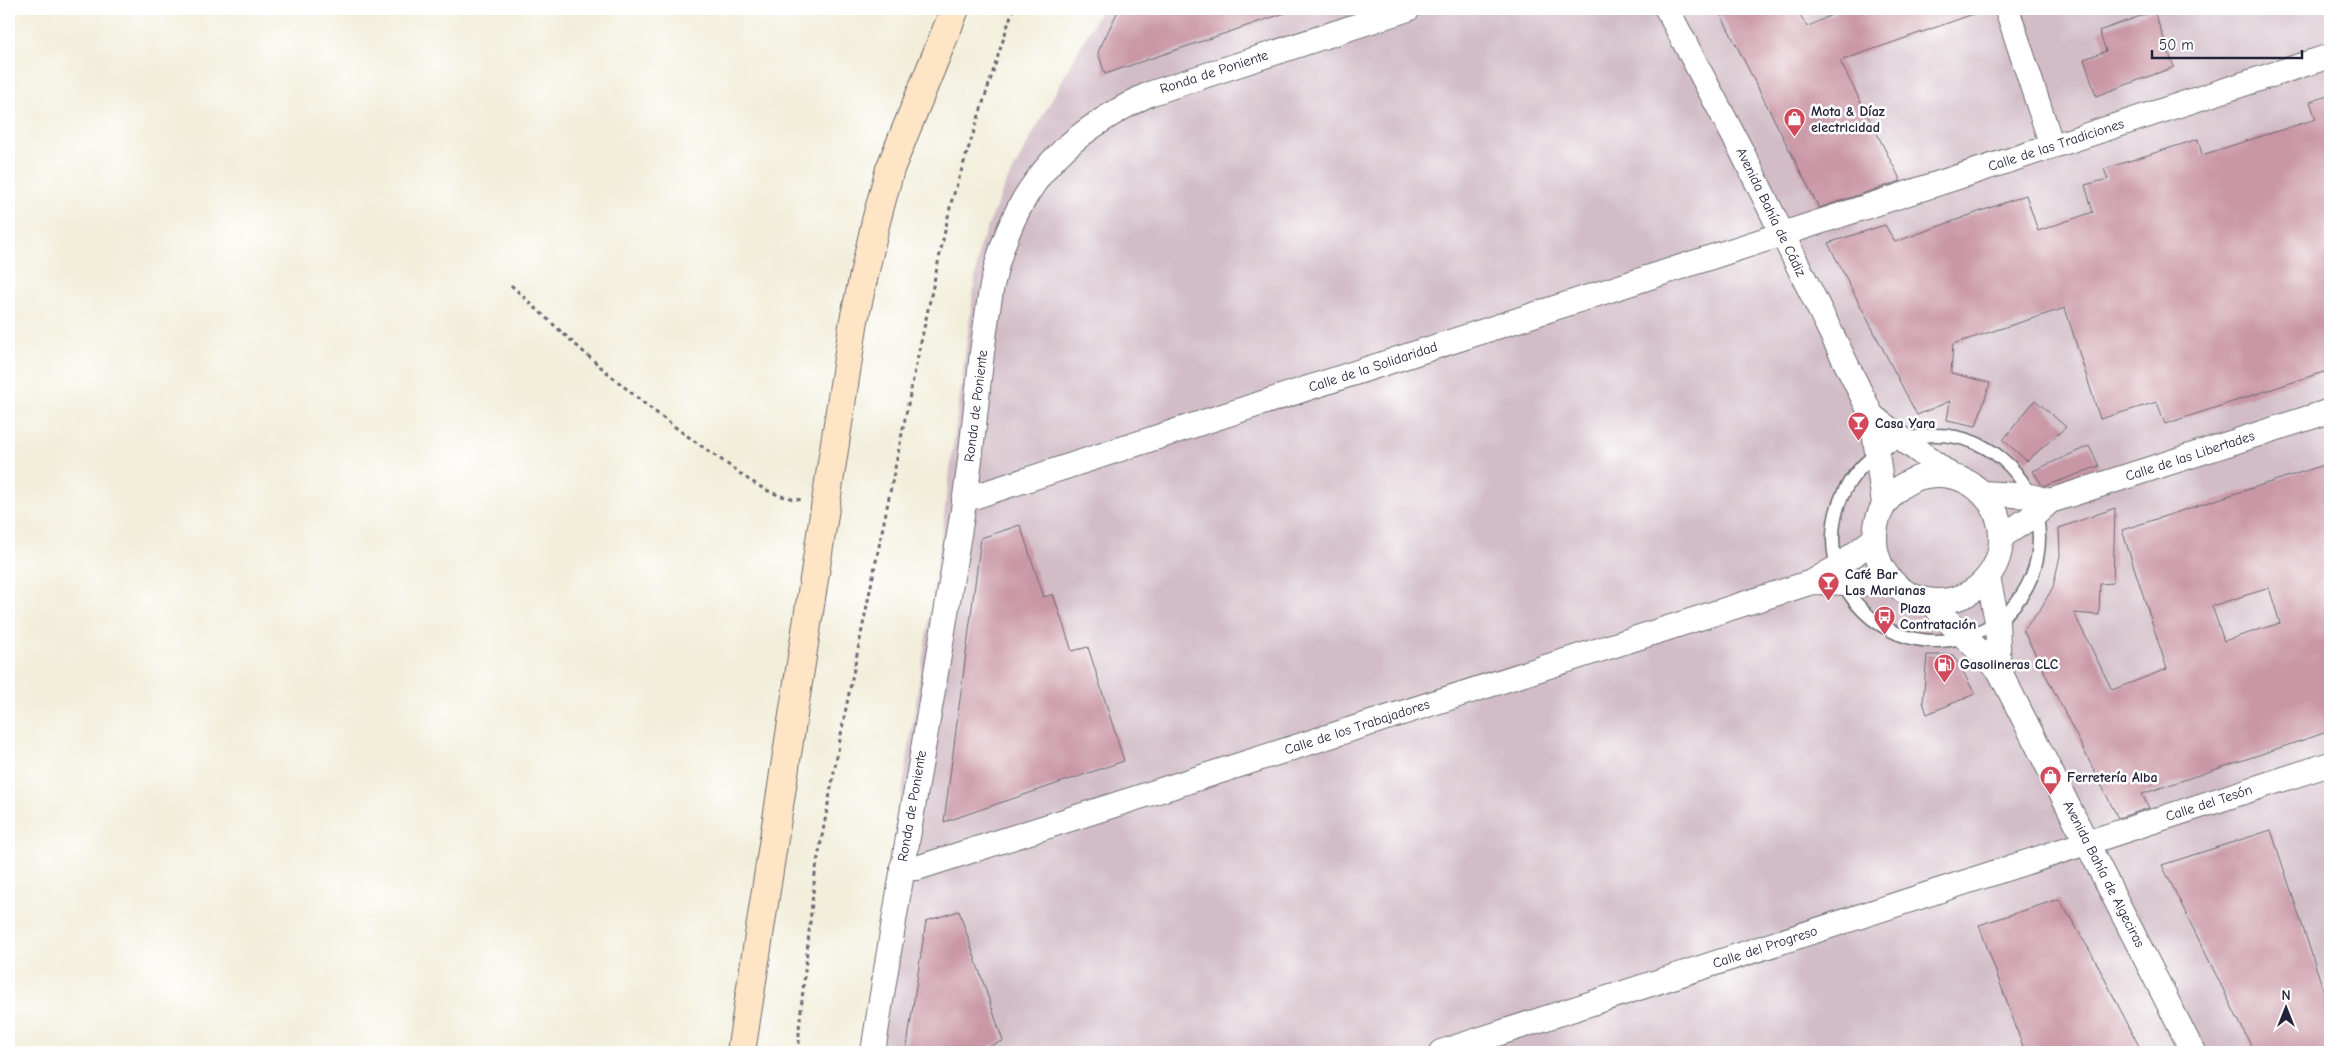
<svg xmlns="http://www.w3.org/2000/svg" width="2339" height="1061" font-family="'Comic Neue',sans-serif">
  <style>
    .industrial { fill: #d2bdc6 }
    .building { fill: #c996a5; fill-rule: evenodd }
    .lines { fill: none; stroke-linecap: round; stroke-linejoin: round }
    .service-casing { stroke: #6b6973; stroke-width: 15 }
    .minor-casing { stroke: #6b6973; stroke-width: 26 }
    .secondary-casing { stroke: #6b6973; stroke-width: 30 }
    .path { stroke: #6b6973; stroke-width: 3; stroke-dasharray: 4 4; stroke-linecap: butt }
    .service { stroke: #fff; stroke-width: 12 }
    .minor { stroke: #fff; stroke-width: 24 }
    .secondary { stroke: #fde5c5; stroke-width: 28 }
    .labels { text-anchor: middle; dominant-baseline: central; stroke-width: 5; stroke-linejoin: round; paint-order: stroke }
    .street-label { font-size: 14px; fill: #22223b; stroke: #fff }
    .poi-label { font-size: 14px; font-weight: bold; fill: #22223b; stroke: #fff; text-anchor: start }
  </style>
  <rect width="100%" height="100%" fill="#fff"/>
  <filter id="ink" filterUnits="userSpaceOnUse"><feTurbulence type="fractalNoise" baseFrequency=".02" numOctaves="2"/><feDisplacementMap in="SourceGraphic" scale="10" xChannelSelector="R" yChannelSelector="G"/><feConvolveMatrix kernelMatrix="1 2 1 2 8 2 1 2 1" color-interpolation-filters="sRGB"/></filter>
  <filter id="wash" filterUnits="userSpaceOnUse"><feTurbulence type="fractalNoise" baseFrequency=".0096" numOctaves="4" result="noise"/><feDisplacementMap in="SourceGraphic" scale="20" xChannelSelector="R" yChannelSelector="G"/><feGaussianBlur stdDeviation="1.12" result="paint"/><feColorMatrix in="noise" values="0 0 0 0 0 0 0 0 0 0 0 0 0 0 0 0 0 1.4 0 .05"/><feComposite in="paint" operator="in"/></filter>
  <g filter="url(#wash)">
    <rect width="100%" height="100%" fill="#f2eeda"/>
    <path class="industrial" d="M1101,9h1229v1043h-1468l78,-506 39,-298 26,-63z"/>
    <g id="blocks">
      <path class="building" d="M1119,9h172v2l-186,63 -7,-22z
        M1718,9h79l10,18 36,-18h138l1,2 -142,50 61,120 -82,27z
        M2154,11l20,56 -78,29 -12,-37 22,-8 -7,-20z
        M2330,95v275l-165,54 -8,-22 -57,17 -35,-111 -112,36 -2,29 39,10 -14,43 -29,-6 3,-19 -33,14 -89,-172 57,-18 10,17 131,-47 12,36 55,-19 -8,-27 23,-6 -4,-10 94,-30 4,16 114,-36 -6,-17z
        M2035,400l31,27 -39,34 -24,-21z
        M2089,446l10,20 -53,20 -4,-1 -9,-14z
        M2330,463v268l-188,63 7,14 -31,10 -95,-188 17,-20 13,-23 7,-31 -1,-28 56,-20 -2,75 -13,1 -1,31 -25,-2 38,77 55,-21 -45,-139zM2269,588l11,35 -56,18 -12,-35z
        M1020,525l24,72 9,-3 19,57 16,-4 36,114 -180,61 37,-284z
        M1927,655h27l21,39 -48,20 -4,-12z
        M2271,830l59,180v42h-76l-92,-187z
        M2059,899l34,57 49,96h-117l-46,-127z
        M959,911l44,130 -29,11h-68l20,-131z"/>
    </g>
  </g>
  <g filter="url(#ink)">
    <use href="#blocks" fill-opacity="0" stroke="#6b6973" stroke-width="1"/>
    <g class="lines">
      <defs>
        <path id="service" d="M1833 538a103 103 0 1 1 206 0a103 103 0 1 1-206 0Z"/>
        <path id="minor" d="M1667,9l74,141 131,266 12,88
          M2007,9l45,137
          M1872,416l81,61
          M1875 538a63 63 0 1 1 126 0a63 63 0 1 1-126 0Z
          M1983,493l47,3 20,5
          M964,500l1366,-444
          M2001,537l35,-23 14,-13 280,-90
          M1988,577l9,44 2,49
          M1814,582l80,2
          M1930,601l18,20 51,49 194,382
          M902,867l15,1 895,-286 26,-15 36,-28
          M873,1052c28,-183 62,-366 91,-549 8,-50 12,-100 18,-150 6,-43 9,-80 26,-121 28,-70 76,-106 141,-138l259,-85
          M1441,1052l889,-288"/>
        <path id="secondary" d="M741,1052l113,-732 22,-99 14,-52 65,-160"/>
      </defs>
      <use href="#service" class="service-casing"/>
      <use href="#minor" class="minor-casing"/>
      <use href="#secondary" class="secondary-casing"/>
      <path class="path" d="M511,285c67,63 129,120 205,171 30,21 50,41 87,44
        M799,1052v-23l16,-155 30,-161 71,-348 35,-162 62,-194"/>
      <use href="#service" class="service"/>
      <use href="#minor" class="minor"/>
      <use href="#secondary" class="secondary"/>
    </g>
  </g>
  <defs>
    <symbol id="shop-pin" viewBox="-11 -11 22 30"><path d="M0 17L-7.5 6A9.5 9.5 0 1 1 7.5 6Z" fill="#d1495b" stroke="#fff"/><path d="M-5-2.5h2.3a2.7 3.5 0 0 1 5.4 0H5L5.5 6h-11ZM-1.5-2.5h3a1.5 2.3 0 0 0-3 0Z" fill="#fff"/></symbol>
    <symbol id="bar-pin" viewBox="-11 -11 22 30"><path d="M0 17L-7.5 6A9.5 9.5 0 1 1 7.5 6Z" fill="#d1495b" stroke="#fff"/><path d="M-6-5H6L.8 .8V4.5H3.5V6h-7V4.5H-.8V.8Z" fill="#fff"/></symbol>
    <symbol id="bus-pin" viewBox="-11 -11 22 30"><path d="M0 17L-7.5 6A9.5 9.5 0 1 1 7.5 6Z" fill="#d1495b" stroke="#fff"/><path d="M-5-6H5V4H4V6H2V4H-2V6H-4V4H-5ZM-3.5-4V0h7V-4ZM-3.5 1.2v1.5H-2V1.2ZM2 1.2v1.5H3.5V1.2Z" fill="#fff"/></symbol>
    <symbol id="fuel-pin" viewBox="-11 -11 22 30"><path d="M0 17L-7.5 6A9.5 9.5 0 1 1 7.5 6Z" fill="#d1495b" stroke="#fff"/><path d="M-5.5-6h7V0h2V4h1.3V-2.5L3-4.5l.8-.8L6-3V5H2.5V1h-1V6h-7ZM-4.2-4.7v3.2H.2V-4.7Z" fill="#fff"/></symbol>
  </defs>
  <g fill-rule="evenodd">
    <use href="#shop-pin" x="1782" y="106" width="25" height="34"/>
    <use href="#bar-pin" x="1846" y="410" width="25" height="34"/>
    <use href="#bar-pin" x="1816" y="570" width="25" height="34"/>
    <use href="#bus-pin" x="1872" y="604" width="25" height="34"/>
    <use href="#fuel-pin" x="1932" y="652" width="25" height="34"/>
    <use href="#shop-pin" x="2038" y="764" width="25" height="34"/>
  </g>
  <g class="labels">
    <g class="street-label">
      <text transform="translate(1214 72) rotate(-18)">Ronda de Poniente</text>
      <text transform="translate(2056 145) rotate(-18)">Calle de las Tradiciones</text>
      <text transform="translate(1771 212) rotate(64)">Avenida Bahía de Cádiz</text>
      <text transform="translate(1373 367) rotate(-18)">Calle de la Solidaridad</text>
      <text transform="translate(976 406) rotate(-83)">Ronda de Poniente</text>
      <text transform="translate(2190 456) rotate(-18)">Calle de las Libertades</text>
      <text transform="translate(1357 727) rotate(-18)">Calle de los Trabajadores</text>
      <text transform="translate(2209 803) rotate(-18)">Calle del Tesón</text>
      <text transform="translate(912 806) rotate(-80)">Ronda de Poniente</text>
      <text transform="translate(2104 874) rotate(63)">Avenida Bahía de Algeciras</text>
      <text transform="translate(1765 947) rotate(-18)">Calle del Progreso</text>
    </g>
    <g class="poi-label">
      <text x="1811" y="111">Mota &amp; Díaz<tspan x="1811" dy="16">electricidad</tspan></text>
      <text x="1875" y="423">Casa Yara</text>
      <text x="1845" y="574">Café Bar<tspan x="1845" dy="16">Las Marianas</tspan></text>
      <text x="1900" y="608">Plaza<tspan x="1900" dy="16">Contratación</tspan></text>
      <text x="1960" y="664">Gasolineras CLC</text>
      <text x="2067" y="777">Ferretería Alba</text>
    </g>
  </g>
  <rect width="2339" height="1061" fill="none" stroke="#fff" stroke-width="30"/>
  <g transform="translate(2286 1008)" stroke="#ffffff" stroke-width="4" paint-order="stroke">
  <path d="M0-4L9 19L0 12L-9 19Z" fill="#22223b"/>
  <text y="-8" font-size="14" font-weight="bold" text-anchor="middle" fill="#22223b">N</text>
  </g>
  <path d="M2152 50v8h150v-8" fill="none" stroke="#22223b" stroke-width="2.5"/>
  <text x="2159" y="50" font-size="15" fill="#22223b" stroke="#ffffff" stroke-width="4" paint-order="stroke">50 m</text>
</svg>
